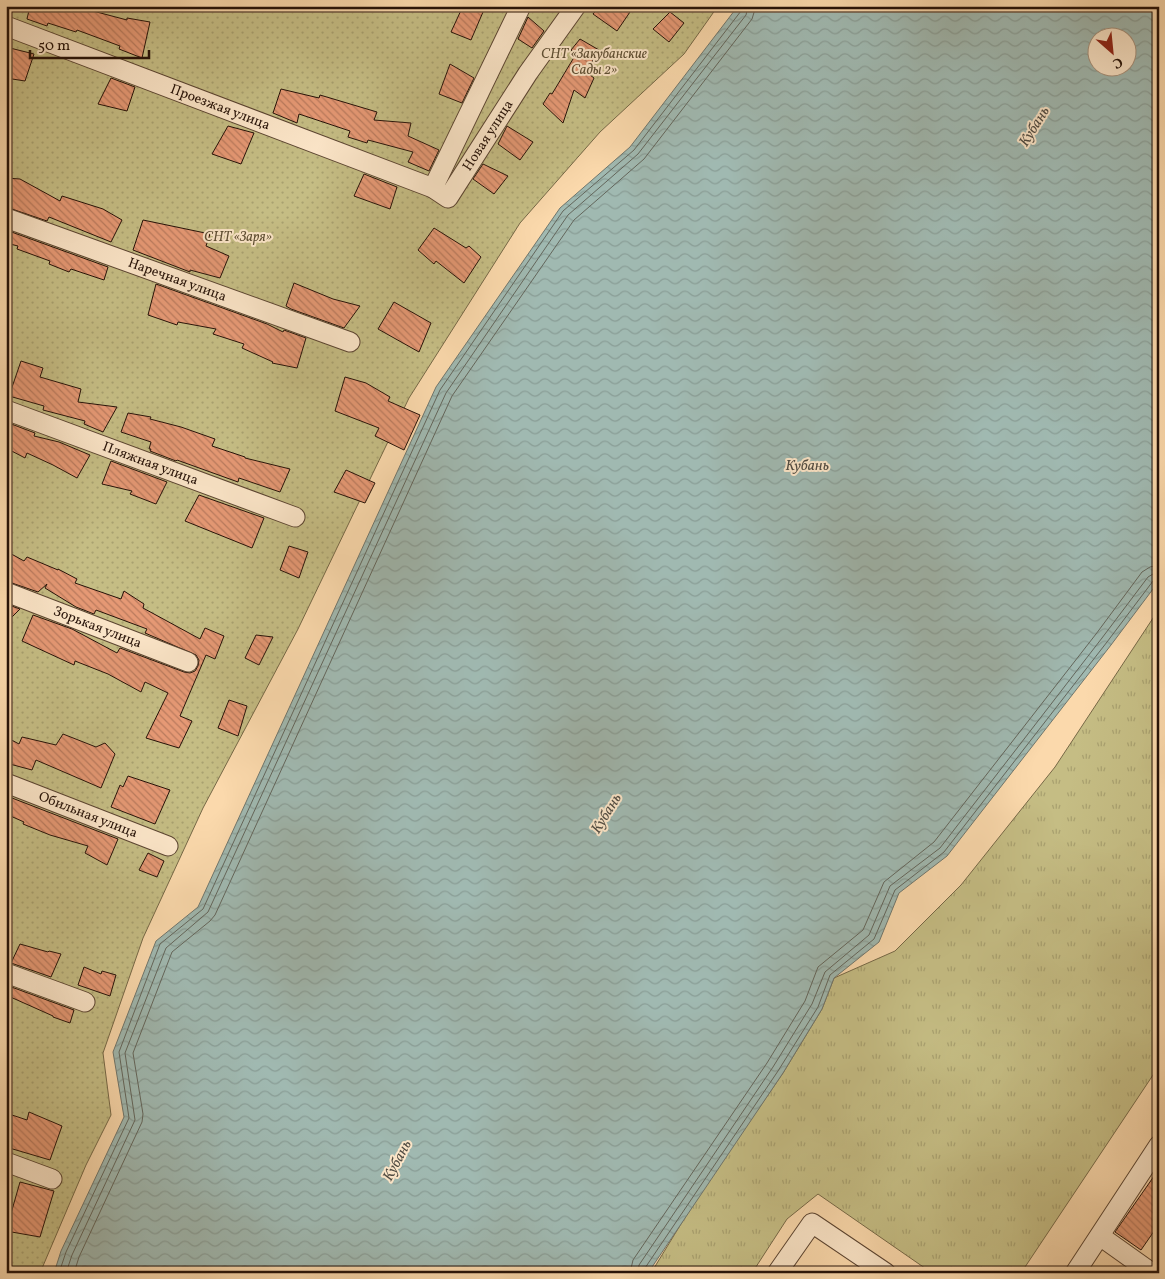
<svg xmlns="http://www.w3.org/2000/svg" width="1165" height="1279" font-family="Vollkorn,serif">
  <style>
    .grass { fill: url(#grass-tufts); stroke: #766846 }
    .garden { fill: url(#garden-dots); stroke: #766846 }
    .water { fill: url(#water-waves); stroke: #6f766d; fill-rule: evenodd }
    .lines { fill: none; stroke-linecap: round; stroke-linejoin: round }
    .shore { stroke: #63665c; stroke-width: 1 }
    .building { fill: url(#building-back-hatch); stroke: #261208 }
    .minor-casing { stroke: #5b4431; stroke-width: 21 }
    .minor { stroke: #fce6c9; stroke-width: 19 }
    .labels { text-anchor: middle; dominant-baseline: central; stroke-width: 4; stroke-linejoin: round; paint-order: stroke }
    .park-label { font-size: 14px; font-style: italic; fill: #5e4e33; stroke: #fce6c9 }
    .street-label { font-size: 14px; fill: #261208; stroke: #fce6c9 }
    .water-label { font-size: 15px; font-style: italic; fill: #514c43; stroke: #fce6c9 }
  </style>
  <defs>
    <pattern id="grass-tufts" width="24" height="20" patternUnits="userSpaceOnUse" patternTransform="scale(1.25)"><rect width="24" height="20" fill="#c5bd84"/><path d="M3 7l-1-3M5 7V3M7 7l1-3M15 17l-1-3M17 17v-4M19 17l1-3" fill="none" stroke="#a9a170"/></pattern>
    <pattern id="garden-dots" width="8" height="8" patternUnits="userSpaceOnUse" patternTransform="scale(1.25)"><rect width="8" height="8" fill="#c5bd84"/><path d="M2 2h.1M6 6h.1" fill="none" stroke="#a9a170" stroke-width="1.8" stroke-linecap="round"/></pattern>
    <pattern id="water-waves" width="16" height="10" patternUnits="userSpaceOnUse" patternTransform="scale(1.25)"><rect width="16" height="10" fill="#a0b9b1"/><path d="M0 5q4-4 8 0t8 0" fill="none" stroke="#8a9e97"/></pattern>
    <pattern id="building-back-hatch" width="6" height="6" patternUnits="userSpaceOnUse" patternTransform="scale(1.25)"><rect width="6" height="6" fill="#e69975"/><path d="M-1 5l2 2M0 0l6 6M5-1l2 2" fill="none" stroke="#ba7b5e"/></pattern>
  </defs>
  <rect width="100%" height="100%" fill="#fbd9ac"/>
  <filter id="stains"><feTurbulence type="fractalNoise" baseFrequency=".004" numOctaves="4"/><feColorMatrix values="0 0 0 0 .2 0 0 0 0 .09 0 0 0 0 .02 0 0 0 .5 -.17"/></filter>
  <radialGradient id="worn" r=".72"><stop offset=".6" stop-color="#630" stop-opacity="0"/><stop offset="1" stop-color="#630" stop-opacity=".3"/></radialGradient>
  <path class="grass" d="M1159,609v457l-138,207h-89l-114,-79 -31,25 -35,54h-101l44,-72 88,-128 39,-64 12,-31 61,-27 66,-66 94,-118z"/>
  <path class="garden" d="M6,6h712l-34,48 -84,78 -80,91 -111,175 -111,231 -95,179 -60,130 -40,115 8,62 -25,50 -46,108h-34z"/>
  <path class="water" d="M738,6h421v575l-48,64 -164,211 -48,37 -20,49 -45,36 -12,31 -39,64 -135,200h-594l7,-22 63,-134 -11,-65 43,-111 42,-34 238,-520 124,-179 70,-61zM1098,38h30v30h-30z"/>
  <g class="lines">
    <path class="shore" d="M59,1273l7,-21 63,-134 -10,-66 41,-108 43,-35 237,-519 123,-179 71,-61 107,-139 1,-5
      M66,1273l6,-18 63,-135 -10,-67 41,-105 42,-36 238,-519 122,-178 70,-61 108,-139 2,-9
      M74,1273l5,-16 63,-135 1,-8 -10,-61 39,-101 38,-31 5,-6 237,-519 122,-176 70,-61 108,-140 4,-13
      M630,1273l3,-13 134,-197 38,-62 13,-34 45,-37 21,-48 50,-40 162,-208 46,-62 8,-5 9,-2
      M638,1273l1,-8 134,-198 39,-63 13,-32 44,-37 21,-49 50,-38 162,-210 46,-61 5,-3 6,-1
      M644,1273l1,-5 133,-197 40,-64 12,-32 44,-36 21,-49 49,-38 163,-210 46,-61 6,-2"/>
  </g>
  <path class="building" d="M30,6h44l53,14v-2l23,4 -8,36 -23,-9 1,-3 -43,-16 -1,2 -28,-9 -1,3 -20,-7z
    M463,6l20,6 -12,28 -20,-8z
    M600,6h22l8,6 -13,19 -24,-17z
    M670,12l14,11 -15,19 -16,-13z
    M528,17l16,14 -12,17 -14,-9z
    M580,39l19,11 -13,22 8,6 -9,20 -11,-8 -11,33 -20,-19 7,-11 2,1 24,-40 -5,-4z
    M10,48l24,6 -9,27 -19,-3v-11z
    M450,64l24,14 -12,25 -23,-9z
    M111,78l24,9 -8,24 -29,-7z
    M281,89l38,9 1,-3 57,17 -3,8 37,3 -3,13 31,14 -10,21 -21,-9 5,-10 -45,-12 -1,3 -19,-6 2,-6 -51,-17 -2,9 -24,-10z
    M228,126l26,7 -13,31 -29,-10z
    M507,126l26,16 -13,18 -22,-16z
    M483,164l25,12 -14,18 -21,-15z
    M364,174l33,13 -7,22 -36,-13z
    M6,178l14,1 40,22 2,-5 41,13 19,11 -11,22 -62,-25 -2,4 -41,-14z
    M143,220l67,14 -4,12 23,10 -9,22 -30,-8v2l-57,-22z
    M434,228l32,20 3,-2 12,11 -17,26 -28,-22 -2,3 -16,-14z
    M6,230l102,37 -4,13 -33,-11 -2,3 -20,-8 1,-3 -33,-12 1,-3 -12,-3z
    M294,283l39,16 27,7 -16,22 -53,-19 -5,-3z
    M156,284l111,40 16,8 1,-2 22,8 -9,30 -25,-5 1,-1 -31,-14 2,-4 -31,-10 3,-5 -38,-7 -1,3 -29,-10z
    M394,302l37,21 -12,29 -41,-23z
    M21,361l22,7 -3,9 41,12 -3,13 39,5 -14,25 -19,-8 1,-3 -42,-11 1,-4 -35,-10z
    M345,377l21,6 24,14 -2,4 32,14 -16,35 -29,-14 4,-8 -44,-17z
    M128,413l23,4 -1,2 31,8 34,12 -3,7 33,11v1l45,11 -10,23 -41,-14 -1,4 -61,-22 -1,1 -26,-10 1,-2h-2l2,-7 -30,-10z
    M6,422l29,11 -1,3 25,6 31,13 -13,23 -24,-13 -26,-12 -2,5 -19,-10z
    M111,461l56,21 -11,22 -26,-10 2,-3 -30,-7z
    M346,470l29,13 -10,20 -31,-11z
    M199,495l65,23 -12,30 -67,-27z
    M289,546l19,6 -9,26 -19,-8z
    M6,551l18,10 3,-4 31,13v-1l19,10 -2,4 46,16 3,-8 20,13 -1,4 57,31 5,-11 19,8 -9,23 -9,-4 -26,61 12,5 -13,27 -33,-10 22,-45 -23,-11 -4,10 -33,-18 -33,-13 -1,4 -52,-24 11,-26 39,14 45,24 3,-5 64,24 6,1 5,-2 3,-5 1,-6 -3,-5 -51,-22 2,-4 -51,-19 -2,4 -18,-7 -31,-19 2,-4 -9,8 -32,-11z
    M6,604l14,5 -14,14z
    M256,635l17,2 -14,28 -14,-7z
    M229,700l18,6 -9,30 -20,-8z
    M63,734l33,13 9,-4 10,11 -14,34 -65,-28 -4,10 -26,-7v-26l13,7 3,-7 34,8z
    M128,776l42,14 -15,34 -44,-17 9,-22 3,2z
    M12,798l106,41 -11,26 -22,-12 3,-7 -38,-11 -27,-11 1,-2 -18,-8v-7z
    M148,853l16,8 -7,16 -18,-7z
    M20,944l28,8 1,-1 12,3 -10,23 -40,-14z
    M84,967l17,7 1,-3 14,4 -6,21 -32,-11z
    M6,985l68,25 -4,13 -17,-6v-1l-47,-21z
    M29,1112l33,14 -12,34 -44,-13v-34l21,7z
    M1159,1169v55l-18,26 -26,-18z
    M20,1182l34,9 -14,46 -34,-6z"/>
  <g class="lines">
    <defs>
      <g id="minor">
        <path id="s1" d="M6,26l427,162 15,10 80,-125 48,-67"/>
        <path d="M433,188l88,-182"/>
        <path id="s2" d="M6,218l344,124"/>
        <path id="s3" d="M6,410l289,107"/>
        <path id="s4" d="M6,592l182,70"/>
        <path id="s5" d="M6,783l162,63"/>
        <path d="M6,973l79,29"/>
        <path d="M6,1162l46,17"/>
        <path d="M1100,1236l52,37"/>
        <path d="M777,1273l35,-50 74,50"/>
        <path d="M1075,1273l84,-128"/>
      </g>
    </defs>
    <use href="#minor" class="minor-casing"/>
    <use href="#minor" class="minor"/>
  </g>
  <g class="labels">
    <g class="park-label">
      <text x="594" y="54">СНТ «Закубанские<tspan x="594" dy="16">Сады 2»</tspan></text>
      <text x="238" y="237">СНТ «Заря»</text>
    </g>
    <g class="street-label">
      <text stroke="none"><textPath href="#s1" startOffset="229">Проезжая улица</textPath></text>
      <text stroke="none"><textPath href="#s1" startOffset="549">Новая улица</textPath></text>
      <text stroke="none"><textPath href="#s2" startOffset="182">Наречная улица</textPath></text>
      <text stroke="none"><textPath href="#s3" startOffset="154">Пляжная улица</textPath></text>
      <text stroke="none"><textPath href="#s4" startOffset="98">Зорькая улица</textPath></text>
      <text stroke="none"><textPath href="#s5" startOffset="88">Обильная улица</textPath></text>
    </g>
    <g class="water-label">
      <text transform="translate(1035 127) rotate(-58)">Кубань</text>
      <text x="807" y="466">Кубань</text>
      <text transform="translate(607 814) rotate(-58)">Кубань</text>
      <text transform="translate(398 1161) rotate(-62)">Кубань</text>
    </g>
  </g>
  <rect width="1165" height="1279" fill="none" stroke="#fbd9ac" stroke-width="25"/>
  <rect x="8" y="8" width="1150" height="1264" fill="none" stroke="#261208" stroke-width="2.5"/>
  <rect x="12" y="12" width="1140" height="1254" fill="none" stroke="#261208"/>
  <g transform="translate(1112 52) rotate(153)"><circle r="24" fill="#fce6c9" stroke="#a6917c"/>
  <path d="M0-4L9 19L0 12L-9 19Z" fill="#8f2418"/>
  <text y="-8" font-size="14" font-weight="bold" text-anchor="middle" fill="#261208">С</text>
  </g>
  <path d="M30 50v8h119v-8" fill="none" stroke="#261208" stroke-width="2.5"/>
  <text x="38" y="50" font-size="15" fill="#261208" stroke="#fce6c9" stroke-width="4" paint-order="stroke">50 m</text>
  <rect width="100%" height="100%" filter="url(#stains)"/>
  <rect width="100%" height="100%" fill="url(#worn)"/>
</svg>
